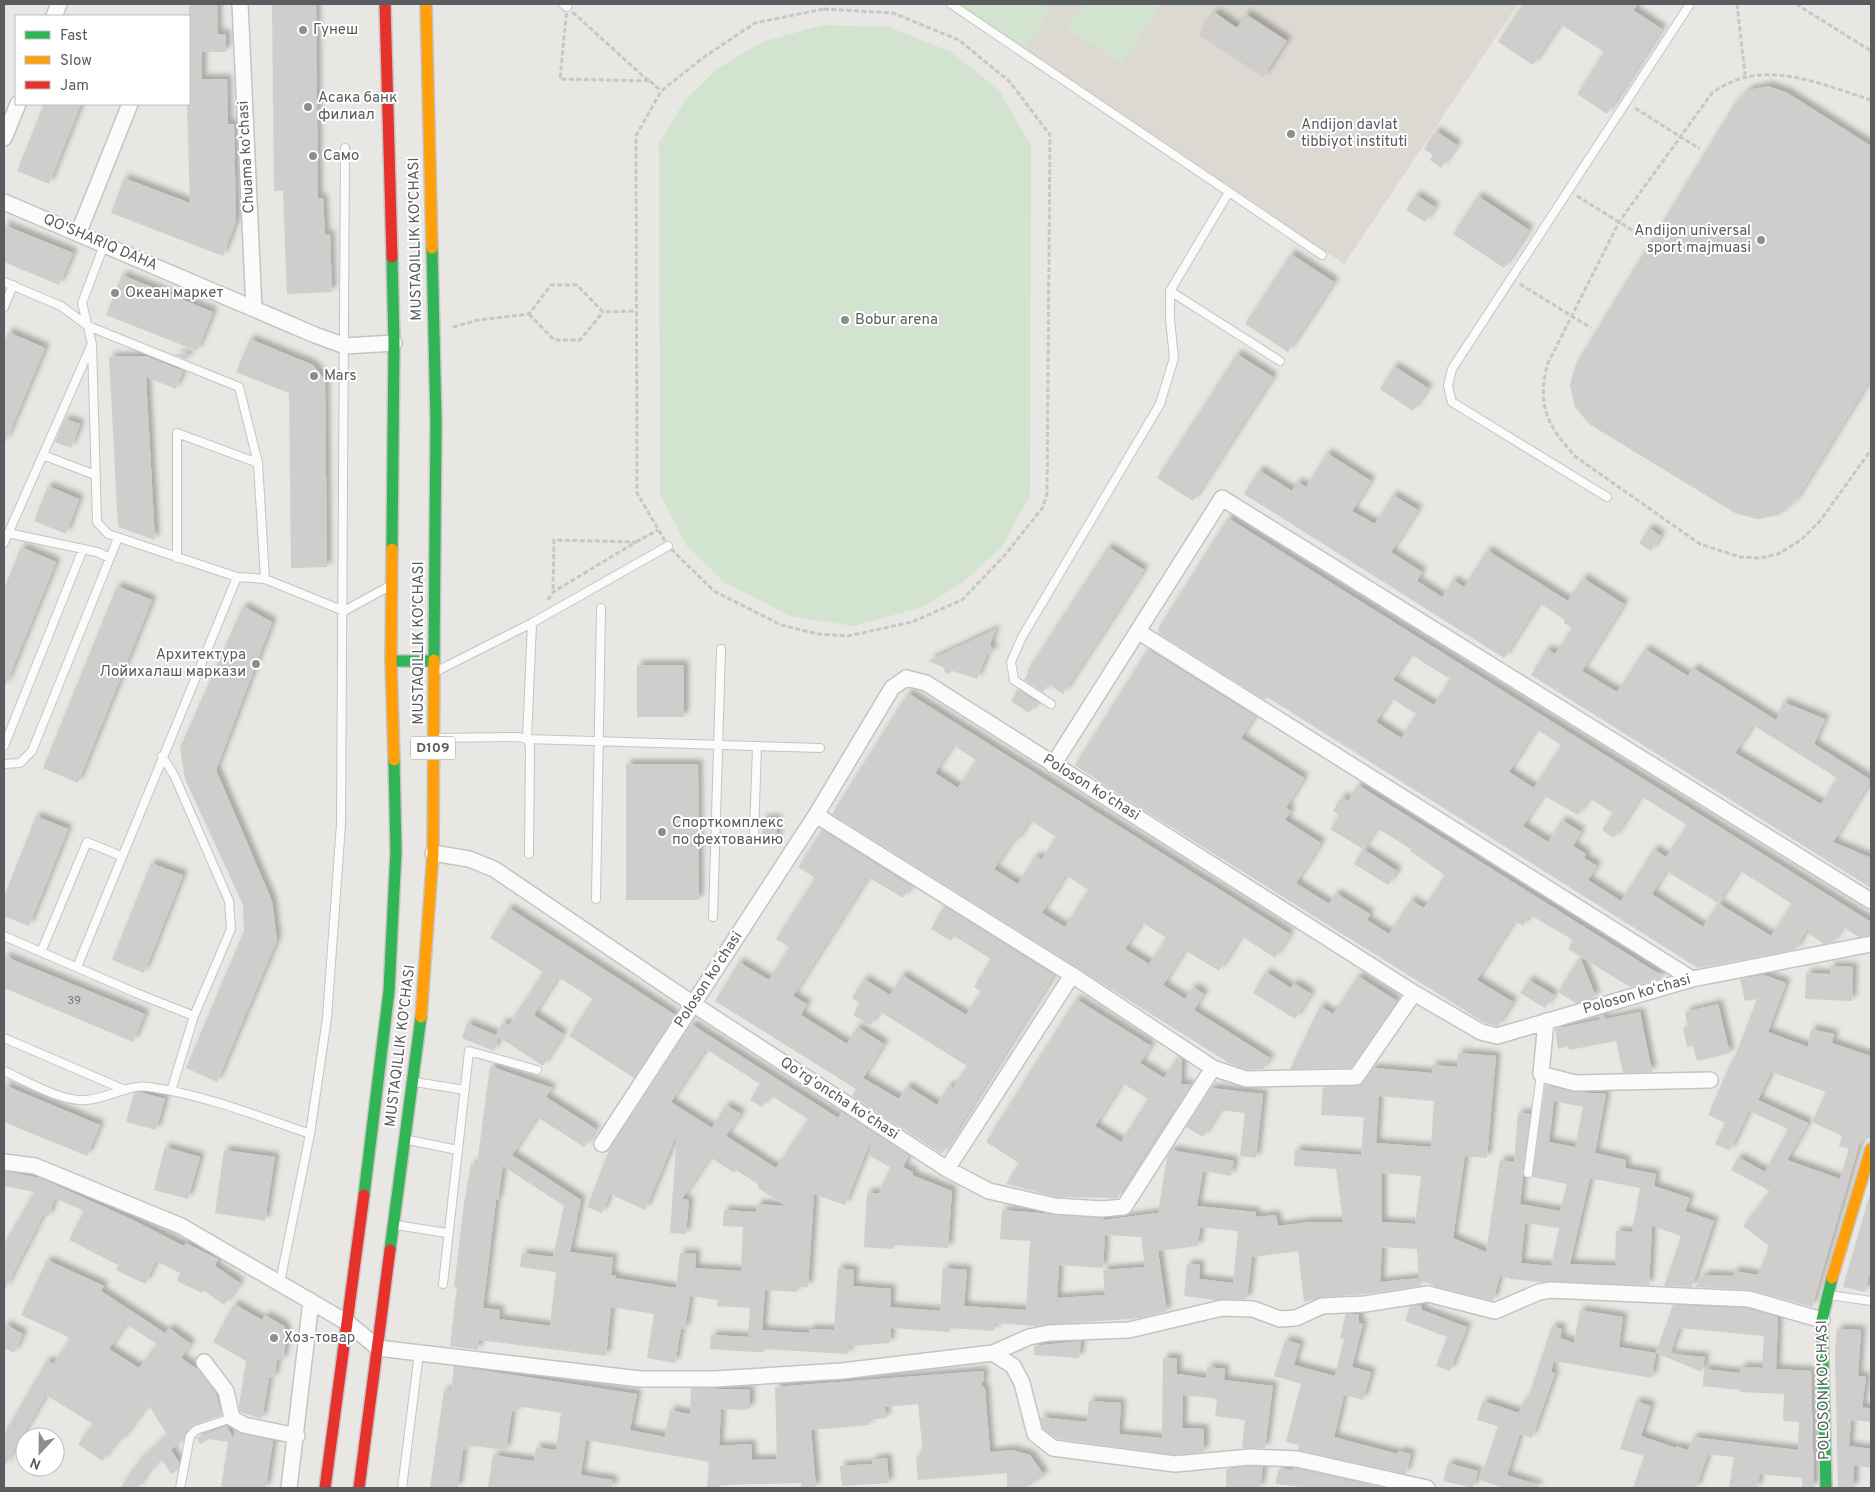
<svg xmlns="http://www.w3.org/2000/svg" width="1875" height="1492" font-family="Overpass,sans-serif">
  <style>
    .education { fill: #dcd9d3 }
    .green { fill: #d2e4cf }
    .building { fill: #cfcecc; fill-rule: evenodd; filter: url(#shadow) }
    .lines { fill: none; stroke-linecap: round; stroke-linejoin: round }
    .lane-casing { stroke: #c4c4c4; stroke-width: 10 }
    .street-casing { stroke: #c4c4c4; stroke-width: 18 }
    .fast-casing { stroke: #c5c5c5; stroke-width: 14 }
    .slow-casing { stroke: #c5c5c5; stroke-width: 14 }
    .jam-casing { stroke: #c5c5c5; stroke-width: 14 }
    .path { stroke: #c4c9c6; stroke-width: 3; stroke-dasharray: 5 2.5; stroke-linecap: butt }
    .lane { stroke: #fcfbfb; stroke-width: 8 }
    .street { stroke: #fcfbfb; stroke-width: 15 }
    .fast { stroke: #30b455; stroke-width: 11 }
    .slow { stroke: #ff9f0a; stroke-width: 11 }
    .jam { stroke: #e5322d; stroke-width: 11 }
    .poi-dot { fill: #8b8d8e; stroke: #fff; stroke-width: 2 }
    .labels { text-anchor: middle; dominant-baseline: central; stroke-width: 4; stroke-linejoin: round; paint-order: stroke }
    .number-label { font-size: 12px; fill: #787a7c }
    .shield { fill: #fff; stroke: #8b8e90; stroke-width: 1 }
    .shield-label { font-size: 14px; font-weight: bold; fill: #595d60 }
    .poi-label { font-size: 15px; fill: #595d60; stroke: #fff; text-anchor: start }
    .street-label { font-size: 15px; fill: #595d60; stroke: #fff }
  </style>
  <defs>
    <filter id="shadow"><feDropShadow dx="4.5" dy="-4.5" stdDeviation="2.5" flood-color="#0004"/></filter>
  </defs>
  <rect width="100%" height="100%" fill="#e8e7e3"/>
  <path class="education" d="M959,4h559l-174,260z"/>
  <path class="green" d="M957,4h85l9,5 -27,40z
    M1084,4h77l-39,59 -55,-34z
    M823,25l65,2 63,25 48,38 32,56 -1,349 -28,52 -40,36 -39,24 -70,19 -63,-10 -65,-33 -39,-38 -26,-51 -1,-351 26,-43 32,-31 45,-27z"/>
  <path class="building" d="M189,4h28l1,30h8v18h-24v27h25l1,45h6l2,97 -13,35 -112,-43 13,-35 66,25 -3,-99z
    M272,4h44l2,194h5l2,37 5,-1 2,58 -45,2 -4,-103h-9z
    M1523,4h115l-5,6 29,19 -55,85 -30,-20 27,-42 -44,-28 -27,41 -35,-23z
    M1214,12l23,16 9,-14 41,27 -24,36 -64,-42z
    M1768,86l18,6 85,54v232l-75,122 -17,15 -22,4 -22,-6 -146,-89 -14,-17 -5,-22 6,-21 159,-261 14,-13z
    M44,104h37l-32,80 -32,-13z
    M1436,131l21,14 -16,23 -11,-8 3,-5 -9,-6z
    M1416,195l19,12 -10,15 -19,-12z
    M1478,196l51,34 -25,38 -51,-34z
    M4,225l69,28 -14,32 -55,-23z
    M1291,254l43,28 -46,70 -43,-28z
    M122,275l91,37 -16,39 -91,-36z
    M8,332l37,16 -41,97v-102z
    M250,339l63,26 12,15 2,187 -36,1 -2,-175 -53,-21z
    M173,354h17l-3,6z
    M1237,354l36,23 -80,124 -36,-23z
    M146,356l37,15 -7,18 -30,-12 9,163 -37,-13 -9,-170z
    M1394,366l34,22 -15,23 -33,-22z
    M65,419l15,5 -9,24 -16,-6z
    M1327,453l44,28 -19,30 23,13 18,-29 25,15 -27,42 31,20 -5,9 25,16 11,-17 11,7 23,-37 81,51 15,-23 41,26 -42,67 35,21 28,-43 43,27 5,-8 83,52 7,-18 42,17 -11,25 57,36 -38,62 38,16v30l-340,-213 16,-26 8,5 17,-26 -8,-5 1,-3 -26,-17 -35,55 -260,-164 15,-24 33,21 5,-9 9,5zM1753,725l84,53 -16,26 -86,-51z
    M48,486l31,13 -13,35 -32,-13z
    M1228,518l643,404v13l-12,2 -16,-10 -10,15 -9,2 -16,-11v-6l-12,22 -98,19 -431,-271 -2,3 -107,-67v-4zM1410,654l40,25 -16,26 -41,-25zM1391,698l25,16 -15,24 -25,-16zM1536,729l25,16 -27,43 -25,-16zM1543,795l35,20 11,-17 24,15 -11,17 12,8 27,-42 46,29 -21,32 -12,-8 -33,52 -33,-21 9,-14 -13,-8 2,-4 -13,-8 8,-14 -19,-12 -14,22 -25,-16zM1739,870l53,34 -21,32 -53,-33zM1666,871l52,32 -15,24 -51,-33z
    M1649,528l12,8 -10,15 -12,-8z
    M21,547l35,15 -52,127v-100z
    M1108,547l36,23 -81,124 -15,-10 -5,8 -19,-12 5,-8 -2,-1z
    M117,586l35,14 -74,183 -35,-15z
    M243,606l29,16 -56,148 56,131 5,39 -60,142 -31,-14 58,-137 -1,-26 -58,-126 -5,-31z
    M996,629l-6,15 4,7 -7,3 -10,25 -24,-8 -7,3 -3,-7 -15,-6z
    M1148,649l107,67 -14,22 63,40 -18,30 5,3 -6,9 36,23 -25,40 33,21 7,-11 34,21 -3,6 22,14 22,-34 13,8 21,-33 -35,-24 1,-2 -34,-21 -14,21 -33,-20 9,-14 -6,-4 9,-15 6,5 10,-16 306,192 -34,10 -62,-38 5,-9 -43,-25 -7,11 -9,-5 -37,59 36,22 -15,24 -13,-3 -373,-233 -37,-25z
    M637,665h47v52h-47z
    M1018,689l19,13 -8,11 -18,-12z
    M908,693l382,241 -15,24 -34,-22 -22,35 -34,-21 -22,35 22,14 8,-12 11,7 -10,16 76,48 -7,11 -16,1 -18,-7 -397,-249zM953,745l23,15 -18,28 -23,-15zM1030,820l26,17 -14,22 -7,-3 -17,28 -24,-15 18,-28 3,2zM1066,875l22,15 -23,37 -23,-14zM1142,922l24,16 -17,26 -24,-15z
    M626,764h72l1,136h-73z
    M36,816l32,13 -39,97 -25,-10v-19z
    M762,819h15v22h-15z
    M822,830l89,56 -8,12 -35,-21 -75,119 14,8 -6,11 46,29 10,-17 27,17 -21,34 36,21 8,-13 30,19 12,-20 4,3 14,-22 -88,-55 -9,15 -17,-11 7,-12 -8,-5 12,-19 26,16 12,-20 64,40 15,-24 -7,-4 17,-28 -37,-23 -3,5 -20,-12 13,-23 110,69 -112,179 -90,-58 4,-7 -141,-88 24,-39 30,18 20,-33 -13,-8 39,-61 -17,-11z
    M1363,849l34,22 -9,14 -34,-21z
    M151,863l32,12 -39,98 -32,-13z
    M509,908l166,107 -41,63 -65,-42 24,-37 -35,-22 -24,38 29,19 -20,32 -44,-29 -5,14 -32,-13 5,-15 29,12 7,-13 6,3 34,-53 -53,-34z
    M4,956l141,58 -12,28 -129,-54z
    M1580,957l16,40 -20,6 -18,-11z
    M1830,966l23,1 -1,34 -47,-2 1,-26 24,1z
    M1266,972l25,16 3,-5 17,11 -16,25 -42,-26z
    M1764,975l22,8 -18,49 40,15 3,-18 23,5 -2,9 39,13v81l-8,3 -4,5 -47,162 -61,-17 -56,-3 9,-12 29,1 1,-5 24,4 11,-29 -26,-20 27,-35 -39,-21 7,-13 27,15 23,-43 -39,-18 -19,40 -15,-7 10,-21 -17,-8 24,-55 1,2 24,-63 -12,2 -5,-22zM1771,1072l55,20 -14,30 30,14 -3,10 10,3 -9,30 -53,-19 21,-37 -50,-23z
    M1358,976l39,25 -46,67 -61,1 30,-63 13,8z
    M1529,980l25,15 -9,13 -25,-15z
    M1076,999l75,47 -11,17 24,15 14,-22 4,3 -1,25 10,1 -16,25 1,-5 -59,93 -61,-1 -50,-13 13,-21 -33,-21zM1122,1083l26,16 -27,43 -26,-16z
    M1718,1004l12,49 -33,8 -4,-15 -6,1 -4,-19 5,-2 -3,-14z
    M1640,1012l12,60 -29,1 -7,-32 -47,9 -1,-4 -10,3 -3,-20 47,-10 -5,-3 6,-1 2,4z
    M691,1024l147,94 4,-6 67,43 -6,12 10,5 -1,3 40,16 -4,57 -54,-3 -1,4 -29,-2 3,-54h12l11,-26 -20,-11v-14l-25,63 -31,-11 -6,93 -11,-1v6l-32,-2 -3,40 47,3v-4l25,1 4,-62 16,2 -1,16 38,3 -1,18 50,4 3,-43 24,2 -3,36 62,4 4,-69 -30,-2 2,-29 102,8 -1,2 55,-7 9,-56 4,-7 63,11 -3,15 -28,-5 -6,35 59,6v5l20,-2 2,11 31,-4h34l-7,-53 -42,-3 1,-16 66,5 3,-38 -43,-2 2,-28 37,-2 13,-17 59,5v-8l25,2 1,-14 38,3 -9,102 -22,-2 -12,82 33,14 14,-92 14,2 4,-49 12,1 -10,90 40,7 7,-27 -35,-7 13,-92 28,7 33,2 -11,59 31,7 -1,8 31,6 -2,12 36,12 -5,13 29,10 -22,66 -28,-1 17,-50 -29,-10 -3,59 -108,-3 -30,-3 -11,-4 -7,26 -56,-14 -18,-8 -2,-30 -35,-2 -2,35 39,-4 1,8 -54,8 -44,3 -18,5 -6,-51 -46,6 -5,42 -31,1 -32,-4 3,-32 13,1 -1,14 34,4 5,-52 -38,-4 -2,19 -40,5 9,60 -27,7 -105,8 -40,-3 -1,8 -44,-3 -1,4 -58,-4 -1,15 -41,3 -1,8 -84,-5v3h-9l-45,-3 1,-14 37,2 2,-29 -33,-2 1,-6 -28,-4 -5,33h-4l-6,34 -28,-5 7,-44 -43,-7 -5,49 -127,-16 -1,10 -28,-4 7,-59h-3l10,-83 7,-40 6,1 13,-99 62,22 -6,9 50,32 -12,18 -47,-30 -25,38 69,45 -11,52 43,6 -2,17 5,1 -1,2 61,10 4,-35 16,1 -1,14 46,3 2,-44 -20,-1 1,-16 32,2 1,-8 29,2 -28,-18v-4l-22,-14 -2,3 -24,-16 -28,42 7,1 -3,34 -16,-1 7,-99 -32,76 -35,-16 -8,19 -15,-6 23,-59zM706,1049l54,35 -10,16 12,7 8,-12 38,24 -32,49 -50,-32 15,-22 -15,-9 -14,23 -41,-26zM1379,1096l55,5 -3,46 -55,-4zM1554,1101l29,6 -8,40 -26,-5zM503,1166l61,40 -11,51 -31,-4 -2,14 36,5 -6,54 -51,-7 1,-9 -17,-2 13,-108h2zM1382,1173l39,3 -6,48 -33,-2zM1590,1178l50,10 -8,44 -16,-1 -1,35 -45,-2zM1525,1223l34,5 -8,38 -30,-3zM1105,1235l36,2 4,30 -42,3 2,25 -48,3 2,-33 44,3z
    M4,1085l96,40 -13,31 -83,-34z
    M1211,1088l52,6 -7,64 -16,-2 5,-43 -25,-3 -17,27 -17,-10z
    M140,1092l25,7 -9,31 -30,-8 8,-29z
    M165,1147l35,10 -12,42 -34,-9z
    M224,1150l51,7 -10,64 -50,-8z
    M4,1171l36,7 91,41 53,27 2,-3 32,16 -3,7 25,17 -16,22 -21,-15 -1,3 -25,-12 3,-8 -24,-12 -11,23 -29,-14 2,-5 -49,-25 15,-29 -29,-13 -7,19 -5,-2 -39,76v-47l30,-52 -30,-6z
    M1871,1191v76l-6,25 -22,-5z
    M47,1260l57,26 -3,5 64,42 4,-5 22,16 -10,14 18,12 17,24 6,21 -28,10 -8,7 -2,6 -13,12 8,12 -1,8 -7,4 -10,-15 -15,15 -9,14h-17l17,-24 30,-29 -19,-31 -28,38 -3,-2 -15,21 -24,-17 15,-20 -47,-29 -42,72v-33l43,-74 6,4 17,-26 -49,-23zM126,1324l31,20 -18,24 -30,-19z
    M234,1304l28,16 3,-5 19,11 3,8 -4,26h-6l-3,18h-5l-7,41 -22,-7 -1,-7 7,-44 -33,-19z
    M1421,1305l1,5 45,17 -17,44 -14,-5 11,-29 -42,-16 5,-15z
    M1673,1305l74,3 31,9 -2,52 35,2 3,117h-12v-10l-42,-4 -3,14h-28l5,-31 -26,-3 -12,34h-63l11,-32 -24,-7 16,-48 15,5 -10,30 35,12v-2l12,4 5,-13 105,13 1,-28 -16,-1 1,-27 -44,-2v-2l-37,-4 1,-17 36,4 1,-6 21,1 2,-32 -85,-8 -9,26 35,3 -3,15 -46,-19z
    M1580,1310l43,7 -4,30 37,6 -4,25 -98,-17 -3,11 4,1 -23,65 -12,-4 -13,41 31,10v3h-34l-24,-8 18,-54 -21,-6 6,-19 36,12 5,-13 3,1 25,-75 10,3 -2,9 14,5z
    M1346,1314h13v9l4,1 -11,43 19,5 -8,28 -19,-5 -10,42 64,17 1,-3 12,3 -5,20 -108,-24 1,-5 -13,-3 15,-58 -27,-8 11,-36 15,4 -6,21 41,11 9,-37 -4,-1z
    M4,1324l19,10 -9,19 -10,-5z
    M1837,1329l24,1 -3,46 8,1 -4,30 9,2v13l-20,-2 -2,26 22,3v19l-17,-3v23h-16l-3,-136z
    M1081,1341l-2,17 -45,-3v-9z
    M1163,1358h14v16l29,4 1,-11 18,2 -1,11 49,6 -8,62h-23l3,-28 -30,-4 2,-17 -14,-2 -20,-2 -1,33 22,1v23l-29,3 -118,-16 -14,-10 -3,-12 47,5 2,-21 32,2 -2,31 43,4z
    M454,1366l183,28 -7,36 35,7 5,-27 20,4 1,-26 59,2v18l-5,2 -24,-1 -2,37 32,-2 1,16 25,-1 -2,-72 208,-16 1,9 -3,4 4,5 5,63 22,-2 18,5 14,20 -18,13h-19v-15l-89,7 -2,-24 7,-1 -5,-51 -33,3 1,11 -17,2v5l-58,5 5,58h-15v-5l-81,2v3h-13l2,-26 -123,-22 -5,35 32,5 -1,8h-124l5,-33 41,6 2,-14 20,3 5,-37 -44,-7 -1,6 -4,-1 -6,39 -33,-4 -10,4 -5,38h-28l14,-98 7,1z
    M227,1426l6,13 2,-9 38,11 -7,47h-45l7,-46 -19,-3 -9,5 -4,-6z
    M887,1458l2,25 -47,3 -2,-20 32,-2v-4z
    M1448,1463l30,8 -5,17 -30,-7z
    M1250,1466l13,1 -3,21h-34v-19z
    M1293,1468h3l89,20h-83l1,-1 -28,-3 4,-15 14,1z"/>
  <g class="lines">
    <defs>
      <path id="lane" d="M563,4l4,3
        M951,4l371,251
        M104,245l-22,58 10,41 5,178 11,12 129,43 28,2 79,32 44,-24
        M4,282l57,24 27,20 151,61 19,76 7,116
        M1170,291l110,70
        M4,307l9,-22
        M43,455l52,20
        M1607,497l-155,-95 -4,-16 4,-17 238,-365
        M8,533l89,19 13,6
        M4,543l87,-197
        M177,558v-125l81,30
        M532,623l-5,116 293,9
        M439,670l93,-47 136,-77
        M1051,704l-37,-24 -3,-18 11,-25 138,-233 14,-46 -4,-39v-28l59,-99
        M436,738l83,-1 8,2 3,7 -1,108
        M4,746l79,-197
        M162,756l12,19 55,126 2,28 -37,87
        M4,764l16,-1 12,-12 86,-213
        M754,834l3,-87
        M596,899l5,-291
        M713,917l8,-268
        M4,936l132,57 58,23 -23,75
        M41,952l46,-110 34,14
        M77,967l160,-390
        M4,1038l121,52
        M4,1071c22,10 58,31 82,29 21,-1 41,-16 63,-13 56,8 109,29 161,47
        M415,1082l50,8
        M408,1140l50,10
        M1528,1173l13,-99
        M396,1225l51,8
        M280,1282l30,-148 17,-116 14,-194 4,-676
        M443,1284l26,-233 68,19
        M1829,1295l42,6
        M180,1488l10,-52 6,-6 36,-12
        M402,1488l17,-135"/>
      <path id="street" d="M240,4l14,305
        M54,16l5,-12
        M4,138l14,-34
        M4,202l311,133 30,11 49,-3
        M78,234l52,-130
        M1139,632l553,347
        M1053,765l169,-267 649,403
        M816,815l256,160 141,93 33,11 110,-2 58,-84
        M433,853l36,6 25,10 199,135 254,165 42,22 66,15 47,3 22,-2 89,-139
        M1546,1021l-5,53 34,9 135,-3
        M602,1144l214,-329 76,-127 14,-10 20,5 488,310 67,39 16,4 195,-57 179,-35
        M4,1162l31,4 146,60 167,97 30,25 262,31h75l127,-8 151,-18 36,-16 20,-4 80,-3 93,-22 31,1 27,10 16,-1 26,-12 43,-2 63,-10 67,17 44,-19 11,-2 199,9 73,21
        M947,1169l125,-194
        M993,1353l20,13 9,17 13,51 18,14 122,16 75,-7 47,2 130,29
        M204,1362l22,29 6,27 12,7 53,11
        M289,1488l22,-187"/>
      <path id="fast" d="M432,248l4,173 -2,239
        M392,257l2,86 -2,206
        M391,661h42
        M364,1195l25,-204 7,-140 -2,-91
        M390,1250l31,-233
        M1826,1488l-4,-168 10,-42"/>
      <path id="slow" d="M426,4l6,244
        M392,549l-1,112 3,99
        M421,1017l12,-164 1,-193
        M1832,1278l39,-129"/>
      <path id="jam" d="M385,4l7,253
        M325,1488l39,-293
        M359,1488l31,-238"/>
    </defs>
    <use href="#lane" class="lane-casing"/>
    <use href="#street" class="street-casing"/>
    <use href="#fast" class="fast-casing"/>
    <use href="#slow" class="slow-casing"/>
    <use href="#jam" class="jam-casing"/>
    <path class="path" d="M1737,4l8,71
      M1796,4l75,47
      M567,7l77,70 6,4 -90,-2z
      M824,9l69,4 66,27 51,42 40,53 -3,359 -4,13 -38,48 -43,45 -50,22 -64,14 -30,-2 -37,-9 -67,-34 -46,-45 -31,-53 -1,-357 25,-45 43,-34 51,-34z
      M650,81l11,10
      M1871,100c-52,-16 -109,-44 -159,-7l-93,129 -71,141c-12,41 -1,63 28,94l124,87 40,13 21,1 17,-4 23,-14 19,-19 51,-71
      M1635,108l65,41
      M1577,196l66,41
      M1520,284l71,44
      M529,314l25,26h26l23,-28
      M453,327l25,-7 51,-6 22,-29h26l26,27 33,-1
      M636,542l22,-12
      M548,600l5,-8 83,-50 -82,-2 -1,52"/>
    <use href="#lane" class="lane"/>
    <use href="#street" class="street"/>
    <use href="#fast" class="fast"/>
    <use href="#slow" class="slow"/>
    <use href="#jam" class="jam"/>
  </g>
  <g class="poi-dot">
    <circle cx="303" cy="30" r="5"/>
    <circle cx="308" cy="107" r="5"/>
    <circle cx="1291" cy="134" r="5"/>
    <circle cx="313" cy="156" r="5"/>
    <circle cx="1761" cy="240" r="5"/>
    <circle cx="115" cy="293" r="5"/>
    <circle cx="845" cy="320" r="5"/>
    <circle cx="314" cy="376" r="5"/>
    <circle cx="256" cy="664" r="5"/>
    <circle cx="662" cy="832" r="5"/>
    <circle cx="274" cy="1338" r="5"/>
  </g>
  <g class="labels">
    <g class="number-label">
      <text x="74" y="1001">39</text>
    </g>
    <rect class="shield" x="410.5" y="736.5" width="45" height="23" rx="4"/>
    <g class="shield-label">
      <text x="433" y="748">D109</text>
    </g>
    <g class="poi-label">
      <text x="313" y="30">Гунеш</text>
      <text x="318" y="98">Асака банк<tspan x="318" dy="17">филиал</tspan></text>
      <text x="1301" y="125">Andijon davlat<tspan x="1301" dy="17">tibbiyot instituti</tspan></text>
      <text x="323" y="156">Само</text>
      <text x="1751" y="231" text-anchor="end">Andijon universal<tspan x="1751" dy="17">sport majmuasi</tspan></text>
      <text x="125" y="293">Океан маркет</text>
      <text x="855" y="320">Bobur arena</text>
      <text x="324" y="376">Mars</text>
      <text x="246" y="655" text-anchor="end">Архитектура<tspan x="246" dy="17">Лойихалаш маркази</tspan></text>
      <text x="672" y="823">Спорткомплекс<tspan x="672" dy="17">по фехтованию</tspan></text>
      <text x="284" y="1338">Хоз-товар</text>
    </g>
    <g class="street-label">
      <text transform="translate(247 157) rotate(-93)">Chuama koʻchasi</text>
      <text transform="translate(416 239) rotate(-91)">MUSTAQILLIK KO'CHASI</text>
      <text transform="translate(100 243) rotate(23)">QO'SHARIQ DAHA</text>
      <text transform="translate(419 643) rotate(-90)">MUSTAQILLIK KO'CHASI</text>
      <text transform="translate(1091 788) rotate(32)">Poloson koʻchasi</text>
      <text transform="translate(709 980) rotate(-57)">Poloson koʻchasi</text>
      <text transform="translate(1637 995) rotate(-16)">Poloson koʻchasi</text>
      <text transform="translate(401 1046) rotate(-83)">MUSTAQILLIK KO'CHASI</text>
      <text transform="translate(839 1099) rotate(33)">Qoʻrgʻoncha koʻchasi</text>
      <text transform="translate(1824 1390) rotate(-91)">POLOSON KO'CHASI</text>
    </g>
  </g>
  <rect width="1875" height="1492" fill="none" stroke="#595d60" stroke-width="10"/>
  <rect x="15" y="15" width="175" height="90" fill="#ffffff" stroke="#bdbebf"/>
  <rect x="25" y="31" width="25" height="8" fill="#30b455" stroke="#bdbebf"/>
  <text x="60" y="40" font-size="15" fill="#595d60">Fast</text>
  <rect x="25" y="56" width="25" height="8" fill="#ff9f0a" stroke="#bdbebf"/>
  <text x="60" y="65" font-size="15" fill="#595d60">Slow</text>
  <rect x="25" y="81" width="25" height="8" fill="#e5322d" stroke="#bdbebf"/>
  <text x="60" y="90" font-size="15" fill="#595d60">Jam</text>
  <g transform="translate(40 1452) rotate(202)"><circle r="24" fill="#ffffff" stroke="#bdbebf"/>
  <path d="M0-4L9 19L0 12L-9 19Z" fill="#8b8d8e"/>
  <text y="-8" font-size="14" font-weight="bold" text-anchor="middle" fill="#595d60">N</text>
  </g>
</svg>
